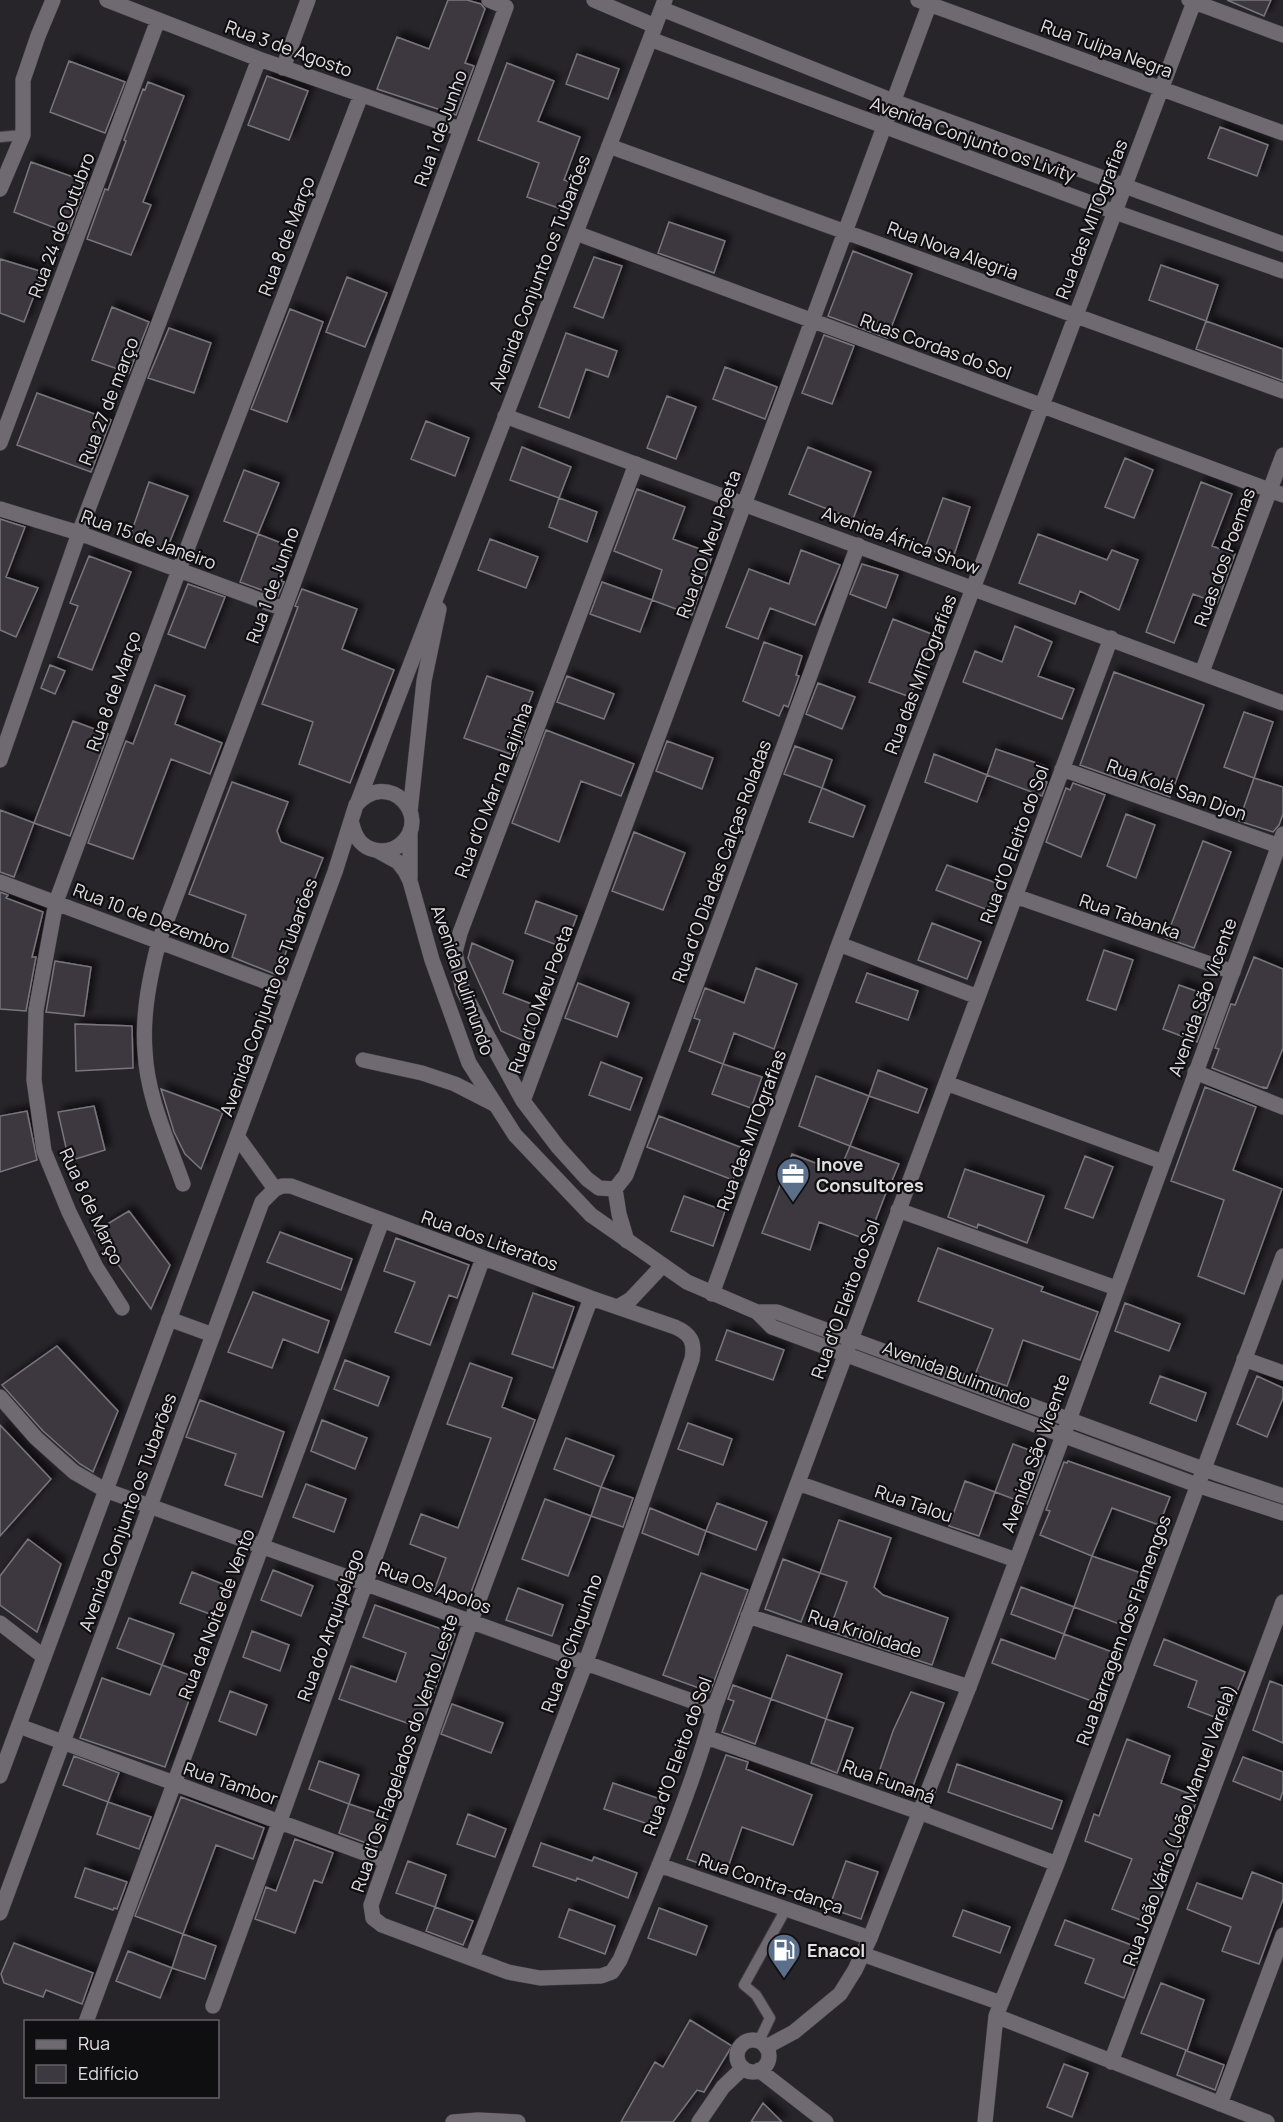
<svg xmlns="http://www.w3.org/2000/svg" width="1283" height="2122" font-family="Manrope,sans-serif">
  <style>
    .building { fill: #3d3940; stroke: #79757c; stroke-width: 1.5; filter: url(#shadow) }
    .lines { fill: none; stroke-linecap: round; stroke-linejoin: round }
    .service-casing { stroke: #423f45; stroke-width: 12 }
    .minor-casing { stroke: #423f45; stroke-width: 16 }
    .tertiary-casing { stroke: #423f45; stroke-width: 16 }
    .service { stroke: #6f6a72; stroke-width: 10 }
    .minor { stroke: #6f6a72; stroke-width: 15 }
    .tertiary { stroke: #6f6a72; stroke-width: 15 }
    .labels { text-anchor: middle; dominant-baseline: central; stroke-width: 4.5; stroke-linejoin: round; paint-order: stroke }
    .street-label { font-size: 18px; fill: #e1dfe3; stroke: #0f0e10 }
    .poi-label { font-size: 18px; font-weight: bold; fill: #e1dfe3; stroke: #0f0e10; text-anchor: start }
  </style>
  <defs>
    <filter id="shadow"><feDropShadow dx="5.5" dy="-5.5" stdDeviation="3" flood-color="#0009"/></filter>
  </defs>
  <rect width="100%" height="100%" fill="#27242a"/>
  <path class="building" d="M448,0h19l14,4 4,5 -20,54 9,3 -18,49 -79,-26 20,-52 32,12z
    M1227,0h44l-7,16z
    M577,54l42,15 -11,30 -42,-15z
    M69,61l56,21 -20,51 -55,-21z
    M507,63l47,18 -16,40 42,16 -16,43 12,4 -9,27 -40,-14 12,-34 -61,-23z
    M267,76l41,15 -19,49 -41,-15z
    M148,82l36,14 -41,106 8,3 -20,50 -44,-16 18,-50 3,1 18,-49 -2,-1 19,-51 2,1z
    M1220,127l48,18 -11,31 -49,-18z
    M31,162l56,20 -19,51 -54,-21z
    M669,222l56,19 -11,32 -56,-20z
    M853,251l59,23 -25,64 -59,-22z
    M594,257l28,9 -19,52 -29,-11z
    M0,259l43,13 -19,50 -24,-9z
    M1161,265l57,20 -12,36 -57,-21z
    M347,277l40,16 -22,54 -39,-15z
    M112,307l37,15 -20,51 -37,-13z
    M290,309l33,13 -36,100 -36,-13z
    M1206,321l77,28v32l-87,-32z
    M169,328l42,15 -17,50 -46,-15z
    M566,333l51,18 -9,26 -22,-8 -17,49 -30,-11z
    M824,335l30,11 -22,58 -30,-11z
    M725,367l52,20 -12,32 -52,-20z
    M37,393l74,27 -20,52 -74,-27z
    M667,396l29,11 -20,52 -29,-11z
    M426,421l43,17 -14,38 -44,-17z
    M522,447l49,20 -12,31 -49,-18z
    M808,447l63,25 -18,47 -64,-25z
    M1125,458l28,12 -19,48 -29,-11z
    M244,470l35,13 -21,51 -34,-13z
    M149,482l39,14 -21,53 -37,-13z
    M1201,482l31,12 -20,52 23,8 -18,49 -24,-9 -19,49 -28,-11z
    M637,489l48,18 -12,32 40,15 -21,61 -40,-15 10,-30 -48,-19z
    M559,498l38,14 -10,30 -38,-15z
    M943,498l27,9 -17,51 -28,-10z
    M0,519l25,8 -19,50 32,11 -22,49 -16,-7z
    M258,534l36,14 -13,33 3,1 -6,14 -38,-14z
    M1038,534l69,26 5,-10 26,10 -19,50 -39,-19 -5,13 -56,-21z
    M490,539l48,18 -12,31 -48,-18z
    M801,550l39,15 -25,60 -45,-17 -12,31 -32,-12 23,-58 40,15z
    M89,556l42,16 -39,98 -34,-13 20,-51 -8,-3z
    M862,564l36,11 -12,33 -36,-14z
    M602,582l50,18 -12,32 -50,-18z
    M188,584l37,13 -20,51 -37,-14z
    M302,589l55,20 -15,40 52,21 -44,113 -51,-19 14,-42 -51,-18 36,-97 -3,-1z
    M893,619l41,16 -24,62 -41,-15z
    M1015,626l37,16 -14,34 36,13 -12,30 -99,-37 12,-31 27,11z
    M764,642l38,14 -6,19 3,1 -11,31 -4,-2 -5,11 -36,-15z
    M50,665l15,6 -10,23 -14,-6z
    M1114,672l90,33 -34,92 -90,-32z
    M487,676l46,16 -11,29 6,2 -12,33 -52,-18z
    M567,676l47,18 -10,25 -47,-17z
    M818,683l37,14 -13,32 -36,-15z
    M155,685l30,11 -10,28 47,19 -12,31 -39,-15 -38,100 -45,-16 38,-102 7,3z
    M1244,712l29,10 -19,56 -30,-11z
    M73,721l35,13 -38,102 -36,-13z
    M546,730l88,34 -13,32 -40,-15 -22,61 -47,-19z
    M667,741l46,17 -11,31 -46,-18z
    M795,746l37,14 -10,28 -38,-14z
    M996,749l49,17 -4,13 6,3 -5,14 -55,-21z
    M934,754l53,21 -10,27 -52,-20z
    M1254,778l29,9v27l-4,11 -6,7 -34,-11z
    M232,782l56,20 -11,29 4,11 42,16 -46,117 -45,-18 14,-42 -57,-21z
    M1073,783l32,12 -24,62 -35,-15 20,-54 4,2z
    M822,788l43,18 -12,31 -44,-15z
    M0,810l34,13 -20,54 -14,-5z
    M1126,814l29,11 -19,53 -29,-12z
    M634,832l51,21 -22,57 -51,-19z
    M1203,841l28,11 -37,96 -28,-10z
    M947,865l52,19 -11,26 -52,-20z
    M0,892l8,3 -2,3 37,14 -11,45h4l-10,54 -26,-2z
    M536,901l41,15 -12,32 -40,-15z
    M932,923l49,19 -14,37 -49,-19z
    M472,943l41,18 -10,32 39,15 -13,35 -28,-12 -33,-73z
    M1104,950l29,10 -17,50 -29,-10z
    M1254,957l29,12v79l-16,40 -4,-1v1l-51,-20 7,-19 -4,-1 16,-44 4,1z
    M55,961l36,6 -7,49 -38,-4z
    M756,968l41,16 -23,65 -40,-16 -11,31 -34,-13 11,-31 -6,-2 11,-30 39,15z
    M867,973l51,18 -10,29 -52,-18z
    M578,983l51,20 -12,34 -52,-19z
    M1179,985l34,12 -16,45 -34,-13z
    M75,1024l57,2 1,42 -57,3z
    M601,1062l41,16 -12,32 -41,-15z
    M723,1064l39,13 -11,31 -39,-14z
    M878,1070l49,19 -9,24 -49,-17z
    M816,1076l53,20 -19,50 49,18 -11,26h-1l-19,50 -49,-18 -9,28 -48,-17 30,-79 47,18 11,-26 -51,-20z
    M1205,1087l51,20 -23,63 49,19 -38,105 -46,-18 26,-76 -53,-19z
    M161,1089l62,23 -22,57 -16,-15 -11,-22z
    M94,1106l11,44 -36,11 -11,-49z
    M27,1111l10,49 -37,12v-56z
    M659,1116l86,33 -12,31 -86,-33z
    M1085,1156l28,11 -20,51 -28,-10z
    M965,1169l79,27 -17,47 -49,-19 -1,4 -29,-11z
    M684,1196l41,15 -12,35 -42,-15z
    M129,1211l41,54 -19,44 -57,-77z
    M280,1232l72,27 -11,31 -74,-28z
    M396,1238l73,27 -12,33 -8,-3 -19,50 -35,-13 20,-50 -31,-11z
    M938,1248l105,39 -2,4 57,21 -18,48 -57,-20 -16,46 -32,-11 18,-46 -75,-28z
    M253,1292l76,29 -11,32 -35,-14 -11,29 -44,-16z
    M533,1293l41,14 -21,61 -41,-14z
    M1125,1303l55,21 -11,27 -54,-20z
    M727,1330l57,20 -11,30 -57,-20z
    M57,1346l61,65 -25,61 -13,-8 -37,-33 -41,-46z
    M345,1360l44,17 -11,29 -44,-17z
    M470,1363l42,15 -10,29 33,13 -68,183 -33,-12 12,-33 -36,-14 11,-30 37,14 33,-90 -44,-14z
    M1160,1376l46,17 -10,28 -46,-18z
    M1257,1376l26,12v10l-16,39 -30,-13z
    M200,1400l84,32 -22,65 -37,-12 11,-31 -50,-17z
    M322,1420l45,18 -12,31 -44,-18z
    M688,1423l44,16 -9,26 -45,-16z
    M0,1425l51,54 -51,57z
    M566,1438l48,18 -13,31 -47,-18z
    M1013,1444l32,12 -18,48 -32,-12z
    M1068,1461l102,36 -11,28 -47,-17 -20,48 49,17 -19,52 -48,-18 18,-51 -52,-21 10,-24 -4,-1 18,-48 3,1z
    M965,1481l30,11 -16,44 -30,-10z
    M306,1484l40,15 -12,33 -41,-15z
    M601,1487l32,11 -10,29 -32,-11z
    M545,1499l46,17 -23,60 -46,-17z
    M717,1503l50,19 -11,28 -50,-19z
    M650,1508l56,23 -8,24 -56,-22z
    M839,1520l52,18 -17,49 9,8 65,23 -16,47 -103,-34 18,-49 -27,-9z
    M28,1539l33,25 -24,68 -37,-27v-29z
    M783,1559l37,14 -19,49 -36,-13z
    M273,1570l40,16 -12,30 -40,-16z
    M192,1572l38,15 -12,30 -38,-14z
    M701,1573l47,17 -38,102 -47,-17z
    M1021,1587l53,20 -10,27 -53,-20z
    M518,1588l45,17 -11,31 -46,-16z
    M375,1605l80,29 -34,94 -82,-29 12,-33 45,16 10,-29 -43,-16z
    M129,1618l45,16 -12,31 -45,-17z
    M252,1631l37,14 -9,26 -37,-14z
    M1064,1634l48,18 -18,50 -102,-39 9,-24 54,20z
    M1164,1639l81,33 -20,49 -37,-14 9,-26 -43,-16z
    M787,1655l55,19 -16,45 -55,-20z
    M162,1665l35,13 -32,89 -85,-29 22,-60 48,17z
    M1270,1681l13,5v57l-30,-13z
    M733,1685l38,14 -16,45 -33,-12 12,-31 -6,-2z
    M230,1691l37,14 -11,30 -37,-14z
    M911,1692l33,11 -34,91 -34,-13 17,-50z
    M452,1704l51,19 -12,30 -50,-19z
    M826,1719l27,9 -16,45 -26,-10z
    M1127,1739l43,17 -9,27 37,14 -47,127 -39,-15 20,-50 -47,-18 9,-27 5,2z
    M726,1755l22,7 -2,7 66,26 -19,50 -51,-18 -16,46 -39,-14z
    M74,1756l45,17 -11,29 -45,-17z
    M1243,1757l40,15v19l-3,9 -47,-19z
    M319,1761l40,14 -10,29 -40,-15z
    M957,1764l105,37 -10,28 -104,-37z
    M613,1783l50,17 -9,26 -50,-17z
    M181,1797l83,31 -11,31 -37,-14 -33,89 -48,-18z
    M108,1802l43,15 -12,32 -42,-15z
    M349,1804l39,13 -11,30 -38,-14z
    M468,1814l38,15 -11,28 -38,-13z
    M295,1839l38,14 -11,30 -8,-3 -19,53 -40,-14 11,-32 10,4z
    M541,1843l51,18 2,-4 43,16 -9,25 -51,-20 -1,3 -43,-15z
    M408,1861l38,14 -11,32 -39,-14z
    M846,1861l32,11 -17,47 -32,-11z
    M85,1868l42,14 -10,27 -3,-1 -1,2 -38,-13z
    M1252,1872l31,12v15l-24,65 -37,-13 9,-24 -44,-18 10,-26 45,16z
    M435,1907l38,14 -10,24 -37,-14z
    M659,1908l48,18 -11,29 -48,-17z
    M569,1909l46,17 -10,28 -46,-17z
    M963,1910l47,17 -10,26 -47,-17z
    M1065,1920l77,29 -18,49 -39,-15 9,-24 -39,-14z
    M183,1934l33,12 -11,33 -33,-11z
    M14,1943l79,30 -11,31 -36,-14 -3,7 -39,-14 -3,-9z
    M128,1951l44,17 -12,30 -44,-17z
    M1161,1983l43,17 -17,51 37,14 -9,25 -38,-15 9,-25 -45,-17z
    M690,2020l42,26 -28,46 -7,-2 -24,32h-52l34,-60 8,5z
    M1064,2064l24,9 -16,44 -25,-10z
    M763,2103l19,19h-31z"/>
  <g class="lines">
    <defs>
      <path id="service" d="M0,137l23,-2
        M759,2041l11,-23 -14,-23 -12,-10 42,-76"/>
      <path id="minor" d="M107,0l152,59 201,70
        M489,0l17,7
        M594,0l61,26
        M918,0l365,133
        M1189,0l94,35
        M283,68l25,-68
        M609,146l674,245
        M0,189l23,-54v-55l15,-44 15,-36
        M576,233l707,262
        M0,443l158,-423
        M0,509l79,24 205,76
        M1202,672l81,-217
        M0,760l79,-227 180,-474
        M1062,769l217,77
        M0,882l291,109
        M1015,896l218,76
        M839,944l139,53
        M363,1060l59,13 33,11 39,20
        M1195,1072l88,35
        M946,1083l217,79
        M523,1101l408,-1101
        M183,1184c-15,-43 -36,-87 -38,-133 -3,-37 5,-75 14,-110l125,-332 222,-602
        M275,1189l7,-3h9l300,112 84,29c16,7 20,15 17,32l-106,303 -114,296
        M615,1189l-16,-1 -12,-9 -29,-32 -35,-46 -60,-110 -8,-39 5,-19 176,-469
        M615,1189l11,-14 232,-630
        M615,1189l4,25 8,27
        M898,1210l218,78
        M712,1294l127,-350 355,-942
        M591,1298l-120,323 -100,284 2,13 9,7 126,47 32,6 61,-2 11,-4 8,-12c34,-82 70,-165 94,-251l397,-1071
        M618,1307l13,-8 31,-33
        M122,1308l-26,-41 -27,-55 -25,-61 -10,-71 2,-70 20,-108 123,-332 182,-475
        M169,1319l44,16
        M1244,1359l39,14
        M0,1397l36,41 38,34 31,18 609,219
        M798,1483l218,77
        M748,1616l221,71
        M0,1623l44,34
        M19,1726l367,135
        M706,1737l213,75 138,52
        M659,1865l211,73
        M862,1954l139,49
        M213,2006l270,-748
        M996,2016l271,106
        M86,2022l296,-801
        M737 2056a16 16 0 1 1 32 0a16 16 0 1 1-32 0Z
        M1111,2062l172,-460
        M759,2070l67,52
        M1220,2104l63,-169
        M453,2122l25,-2 40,2
        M985,2122l11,-106 61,-152 226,-608"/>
      <path id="tertiary" d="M662,9l231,92 390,143
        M650,39l465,173 168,59
        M505,416l778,287
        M357,804l308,-804
        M410,812l14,-131 15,-72
        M378,851l20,11 7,9 5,10 22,79 37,103 46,72 76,80 96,67 70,30 15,15 425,158 86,28
        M410,878v-47
        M757,1312h20l426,157 80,27
        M0,1776l335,-904 21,-67c32,-37 77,11 45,39 -7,6 -17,8 -26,6 -14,-3 -20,-13 -23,-26
        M0,1913l262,-711 13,-13 -38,-53
        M766,2047l28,-15 46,-38 15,-24 15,-32 99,-251 100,-267 214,-586
        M699,2122l24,-35 20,-19"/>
    </defs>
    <use href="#service" class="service-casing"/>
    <use href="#minor" class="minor-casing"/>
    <use href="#tertiary" class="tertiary-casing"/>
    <use href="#service" class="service"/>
    <use href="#minor" class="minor"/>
    <use href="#tertiary" class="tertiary"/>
  </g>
  <defs>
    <symbol id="office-pin" viewBox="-11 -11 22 30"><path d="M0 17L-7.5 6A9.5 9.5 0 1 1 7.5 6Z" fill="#5c6f8a" stroke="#0f0e10"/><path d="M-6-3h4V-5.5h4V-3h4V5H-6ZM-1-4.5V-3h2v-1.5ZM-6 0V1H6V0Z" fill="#fff"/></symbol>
    <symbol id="fuel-pin" viewBox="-11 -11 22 30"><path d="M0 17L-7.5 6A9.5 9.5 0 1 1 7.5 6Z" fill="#5c6f8a" stroke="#0f0e10"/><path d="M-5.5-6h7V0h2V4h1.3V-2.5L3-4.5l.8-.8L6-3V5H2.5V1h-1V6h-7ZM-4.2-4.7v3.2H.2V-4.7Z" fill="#fff"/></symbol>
  </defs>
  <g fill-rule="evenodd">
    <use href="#office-pin" x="774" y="1155" width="38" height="52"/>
    <use href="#fuel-pin" x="765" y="1931" width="38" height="52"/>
  </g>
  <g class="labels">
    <g class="street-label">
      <text transform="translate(289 48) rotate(20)">Rua 3 de Agosto</text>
      <text transform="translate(1107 48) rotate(20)">Rua Tulipa Negra</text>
      <text transform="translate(440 128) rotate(-70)">Rua 1 de Junho</text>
      <text transform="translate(973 139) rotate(20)">Avenida Conjunto os Livity</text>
      <text transform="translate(1091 219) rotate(-69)">Rua das MITOgrafias</text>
      <text transform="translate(61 225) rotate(-69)">Rua 24 de Outubro</text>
      <text transform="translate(286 236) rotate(-69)">Rua 8 de Março</text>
      <text transform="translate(953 250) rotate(20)">Rua Nova Alegria</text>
      <text transform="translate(539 273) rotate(-69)">Avenida Conjunto os Tubarões</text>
      <text transform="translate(936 346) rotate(20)">Ruas Cordas do Sol</text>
      <text transform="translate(108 401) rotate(-69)">Rua 27 de março</text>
      <text transform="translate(149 539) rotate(20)">Rua 15 de Janeiro</text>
      <text transform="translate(901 540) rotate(20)">Avenida África Show</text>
      <text transform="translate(708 544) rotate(-70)">Rua d'O Meu Poeta</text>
      <text transform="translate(1224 557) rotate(-70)">Ruas dos Poemas</text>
      <text transform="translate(272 585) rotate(-70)">Rua 1 de Junho</text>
      <text transform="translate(920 674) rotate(-69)">Rua das MITOgrafias</text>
      <text transform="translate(113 691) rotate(-70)">Rua 8 de Março</text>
      <text transform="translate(1177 789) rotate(20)">Rua Kolá San Djon</text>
      <text transform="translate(493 790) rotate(-69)">Rua d'O Mar na Lajinha</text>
      <text transform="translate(1014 844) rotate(-70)">Rua d'O Eleito do Sol</text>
      <text transform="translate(721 861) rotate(-70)">Rua d'O Dia das Calças Roladas</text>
      <text transform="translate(1130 916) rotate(19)">Rua Tabanka</text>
      <text transform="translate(152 918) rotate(21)">Rua 10 de Dezembro</text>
      <text transform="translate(463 980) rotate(71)">Avenida Bulimundo</text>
      <text transform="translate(268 997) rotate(-70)">Avenida Conjunto os Tubarões</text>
      <text transform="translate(1202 997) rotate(-70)">Avenida São Vicente</text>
      <text transform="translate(540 999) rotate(-70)">Rua d'O Meu Poeta</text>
      <text transform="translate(751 1130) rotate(-70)">Rua das MITOgrafias</text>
      <text transform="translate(92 1206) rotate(65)">Rua 8 de Março</text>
      <text transform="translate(490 1240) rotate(20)">Rua dos Literatos</text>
      <text transform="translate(845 1299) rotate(-70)">Rua d'O Eleito do Sol</text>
      <text transform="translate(957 1374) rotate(21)">Avenida Bulimundo</text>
      <text transform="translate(1035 1453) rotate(-70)">Avenida São Vicente</text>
      <text transform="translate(914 1503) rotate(19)">Rua Talou</text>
      <text transform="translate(127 1512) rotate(-70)">Avenida Conjunto os Tubarões</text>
      <text transform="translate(435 1587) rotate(20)">Rua Os Apolos</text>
      <text transform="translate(216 1614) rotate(-69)">Rua da Noite de Vento</text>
      <text transform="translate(330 1625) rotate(-70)">Rua do Arquipélago</text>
      <text transform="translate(1123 1630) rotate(-70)">Rua Barragem dos Flamengos</text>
      <text transform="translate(865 1633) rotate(18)">Rua Kriolidade</text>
      <text transform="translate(571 1643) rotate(-70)">Rua de Chiquinho</text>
      <text transform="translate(404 1753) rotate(-71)">Rua d'Os Flagelados do Vento Leste</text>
      <text transform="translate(677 1756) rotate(-70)">Rua d'O Eleito do Sol</text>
      <text transform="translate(889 1781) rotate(20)">Rua Funaná</text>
      <text transform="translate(231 1783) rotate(19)">Rua Tambor</text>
      <text transform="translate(1179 1825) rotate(-70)">Rua João Vário (João Manuel Varela)</text>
      <text transform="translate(771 1883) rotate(19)">Rua Contra-dança</text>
    </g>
    <g class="poi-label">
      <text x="816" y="1164">Inove<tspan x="816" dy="21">Consultores</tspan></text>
      <text x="807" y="1950">Enacol</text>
    </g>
  </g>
  <rect x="24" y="2020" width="195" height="78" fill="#0f0e10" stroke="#636264" stroke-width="1.5"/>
  <rect x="36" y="2040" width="30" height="9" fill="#6f6a72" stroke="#636264" stroke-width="1.5"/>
  <text x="78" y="2050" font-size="18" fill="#e1dfe3">Rua</text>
  <rect x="36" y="2065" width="30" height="18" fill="#3d3940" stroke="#636264" stroke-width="1.5"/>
  <text x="78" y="2080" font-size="18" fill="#e1dfe3">Edifício</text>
</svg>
